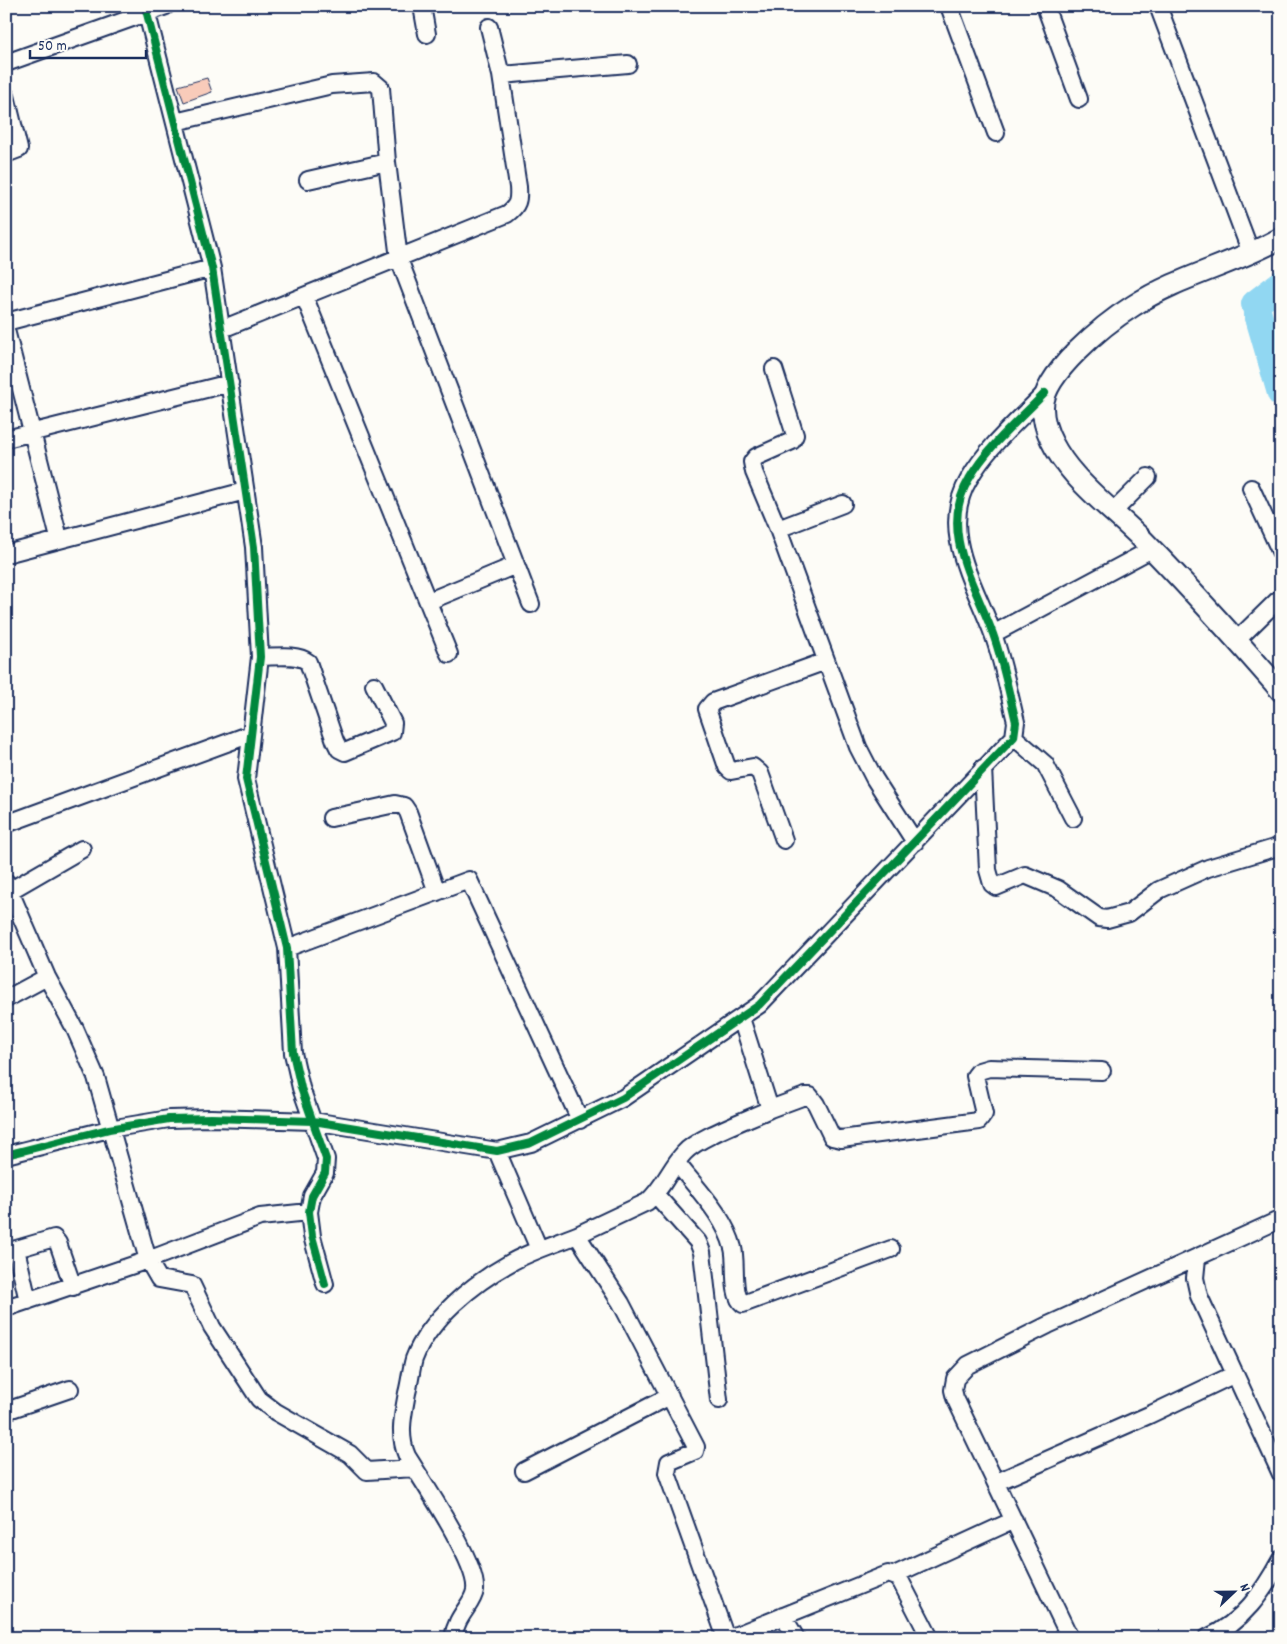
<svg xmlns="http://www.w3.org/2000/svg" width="1287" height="1644" font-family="Dekko,sans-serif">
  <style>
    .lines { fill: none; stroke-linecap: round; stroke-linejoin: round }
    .river { stroke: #91d7f2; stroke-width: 28 }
    .building { fill: #f8cbba; stroke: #1b2f5e }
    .minor-casing { stroke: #1b2f5e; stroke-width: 20 }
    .tertiary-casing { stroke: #1b2f5e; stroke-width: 24 }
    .minor { stroke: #fdfcf7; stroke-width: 16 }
    .tertiary { stroke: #fdfcf7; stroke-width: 20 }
    .cycleway-casing { stroke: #fdfcf7; stroke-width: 11 }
    .cycleway { stroke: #00873e; stroke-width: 8 }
  </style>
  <rect width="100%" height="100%" fill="#fdfcf7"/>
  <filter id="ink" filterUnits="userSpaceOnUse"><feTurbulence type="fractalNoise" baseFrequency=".02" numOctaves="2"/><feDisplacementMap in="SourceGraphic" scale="10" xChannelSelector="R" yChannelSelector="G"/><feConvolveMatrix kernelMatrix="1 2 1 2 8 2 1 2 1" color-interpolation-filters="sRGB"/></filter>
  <g filter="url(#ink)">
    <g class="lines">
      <path class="river" d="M1281,284l-26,20 26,89"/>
    </g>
    <path class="building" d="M207,78l5,14 -28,10 -6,-16z"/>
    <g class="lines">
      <defs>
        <path id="minor" d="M145,6l67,262 42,279 6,110 -14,122 41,169 6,105 8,35 25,71 -1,14 -13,23 -3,16 3,24 13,48
          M422,6l5,28
          M949,6l47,127
          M1045,6l34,93
          M1158,6l93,247
          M6,63l160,-57
          M501,75l127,-11
          M6,96l13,53 -13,5
          M175,122l157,-37 42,-3 7,6 6,74 12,97 132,345
          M308,180l79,-18
          M305,298l144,356
          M6,322l206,-54
          M222,329l285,-115c11,-8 12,-14 11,-27l-17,-112 -12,-48
          M6,330l53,208
          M774,369l21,66 -3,6 -36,16 -4,5 2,10 24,57 80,218 16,31 41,64
          M6,439l224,-56
          M1251,488l30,65
          M1114,511l34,-34
          M778,529l65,-25
          M6,554l239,-63
          M429,601l87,-36
          M993,634l159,-85
          M1237,640l44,-43
          M260,657c14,0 37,-4 48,5l27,79 4,8 6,3 47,-20 1,-9 -19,-38
          M1014,737l31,27 28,54
          M983,768l5,102 4,14 4,3 29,-12 33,14 41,29 8,1 22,-6 30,-23 49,-22 73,-22
          M331,818l64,-14 9,2 4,6 29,80
          M6,824l245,-90
          M784,840l-24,-67 -7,-6 -22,4 -4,-4 -20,-58 6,-7 113,-41
          M6,882l41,95 28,52 21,48 52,183 11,19 33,6 20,42 47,72 17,13 74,42 17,17 47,-3
          M6,893l76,-44
          M287,948l182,-68 111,240
          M6,999l41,-22
          M770,1109l35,-13h5l6,8 16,33 9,2 138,-18 5,-7 -9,-38 4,-5 10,-3 113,3
          M497,1151l42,98
          M6,1155l103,-26 60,-10 42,-1 102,3 184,30 34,-8 92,-45 136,-93 255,-268 2,-15c-7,-29 -13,-60 -23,-88 -18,-50 -55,-103 -24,-155 18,-32 50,-59 76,-86
          M677,1163c19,25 48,53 56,85 4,14 -2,47 10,56l148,-55
          M656,1195l42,47 4,10 17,148
          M577,1235l70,-33c16,-13 23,-34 37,-49 14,-16 65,-34 86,-44l-29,-91
          M16,1249l12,52
          M6,1252l48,-14 4,5 15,44
          M1197,1258l-2,20 4,18 82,178
          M6,1308l142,-48 112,-43 49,-5
          M6,1411l64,-22
          M524,1471l146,-75
          M997,1482l152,-67 86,-41
          M894,1575l120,-55
          M783,1616l13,22
          M453,1638c3,-23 20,-33 22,-48 3,-27 -52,-108 -68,-134 -9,-21 -4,-41 0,-63 3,-11 4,-24 7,-34 15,-40 60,-76 96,-96 21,-12 45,-19 67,-28l44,68 75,144 -1,4 -26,11 -2,11 59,165
          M729,1638l159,-64 11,4 31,60
          M1070,1638l-115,-240 -2,-8 2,-11 13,-14 80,-40 233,-106
          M1207,1638c36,-16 56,-46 74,-79"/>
        <path id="tertiary" d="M1281,238c-48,27 -102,38 -148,68 -27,17 -91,68 -90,102 0,24 16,49 32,67 19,22 47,44 68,65 48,49 93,99 138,151"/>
      </defs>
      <use href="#minor" class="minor-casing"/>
      <use href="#tertiary" class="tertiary-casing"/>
      <use href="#minor" class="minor"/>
      <use href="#tertiary" class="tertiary"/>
      <defs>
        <path id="cycleway" d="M145,6l67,262 42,279 6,110 -14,122 41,169 6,105 8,35 25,71 -1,14 -13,23 -3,16 3,24 13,48
          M6,1155l103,-26 60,-10 42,-1 102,3 184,30 34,-8 92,-45 136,-93 255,-268 2,-15c-7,-29 -13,-60 -23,-88 -18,-50 -55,-103 -24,-155 18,-32 50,-59 76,-86"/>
      </defs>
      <use href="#cycleway" class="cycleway-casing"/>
      <use href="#cycleway" class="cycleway"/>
    </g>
  </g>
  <rect width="1287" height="1644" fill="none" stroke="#fdfcf7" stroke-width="25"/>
  <rect x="12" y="12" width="1262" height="1619" fill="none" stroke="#1b2f5e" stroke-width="2" filter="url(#ink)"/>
  <g transform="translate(1234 1592) rotate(68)" stroke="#fdfcf7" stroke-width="4" paint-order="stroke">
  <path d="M0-4L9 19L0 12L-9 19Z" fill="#1b2f5e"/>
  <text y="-8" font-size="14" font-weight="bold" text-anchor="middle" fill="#1b2f5e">N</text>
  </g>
  <path d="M30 50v8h116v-8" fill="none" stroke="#1b2f5e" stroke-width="2.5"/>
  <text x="38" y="50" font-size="15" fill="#1b2f5e" stroke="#fdfcf7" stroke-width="4" paint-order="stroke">50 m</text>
</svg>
